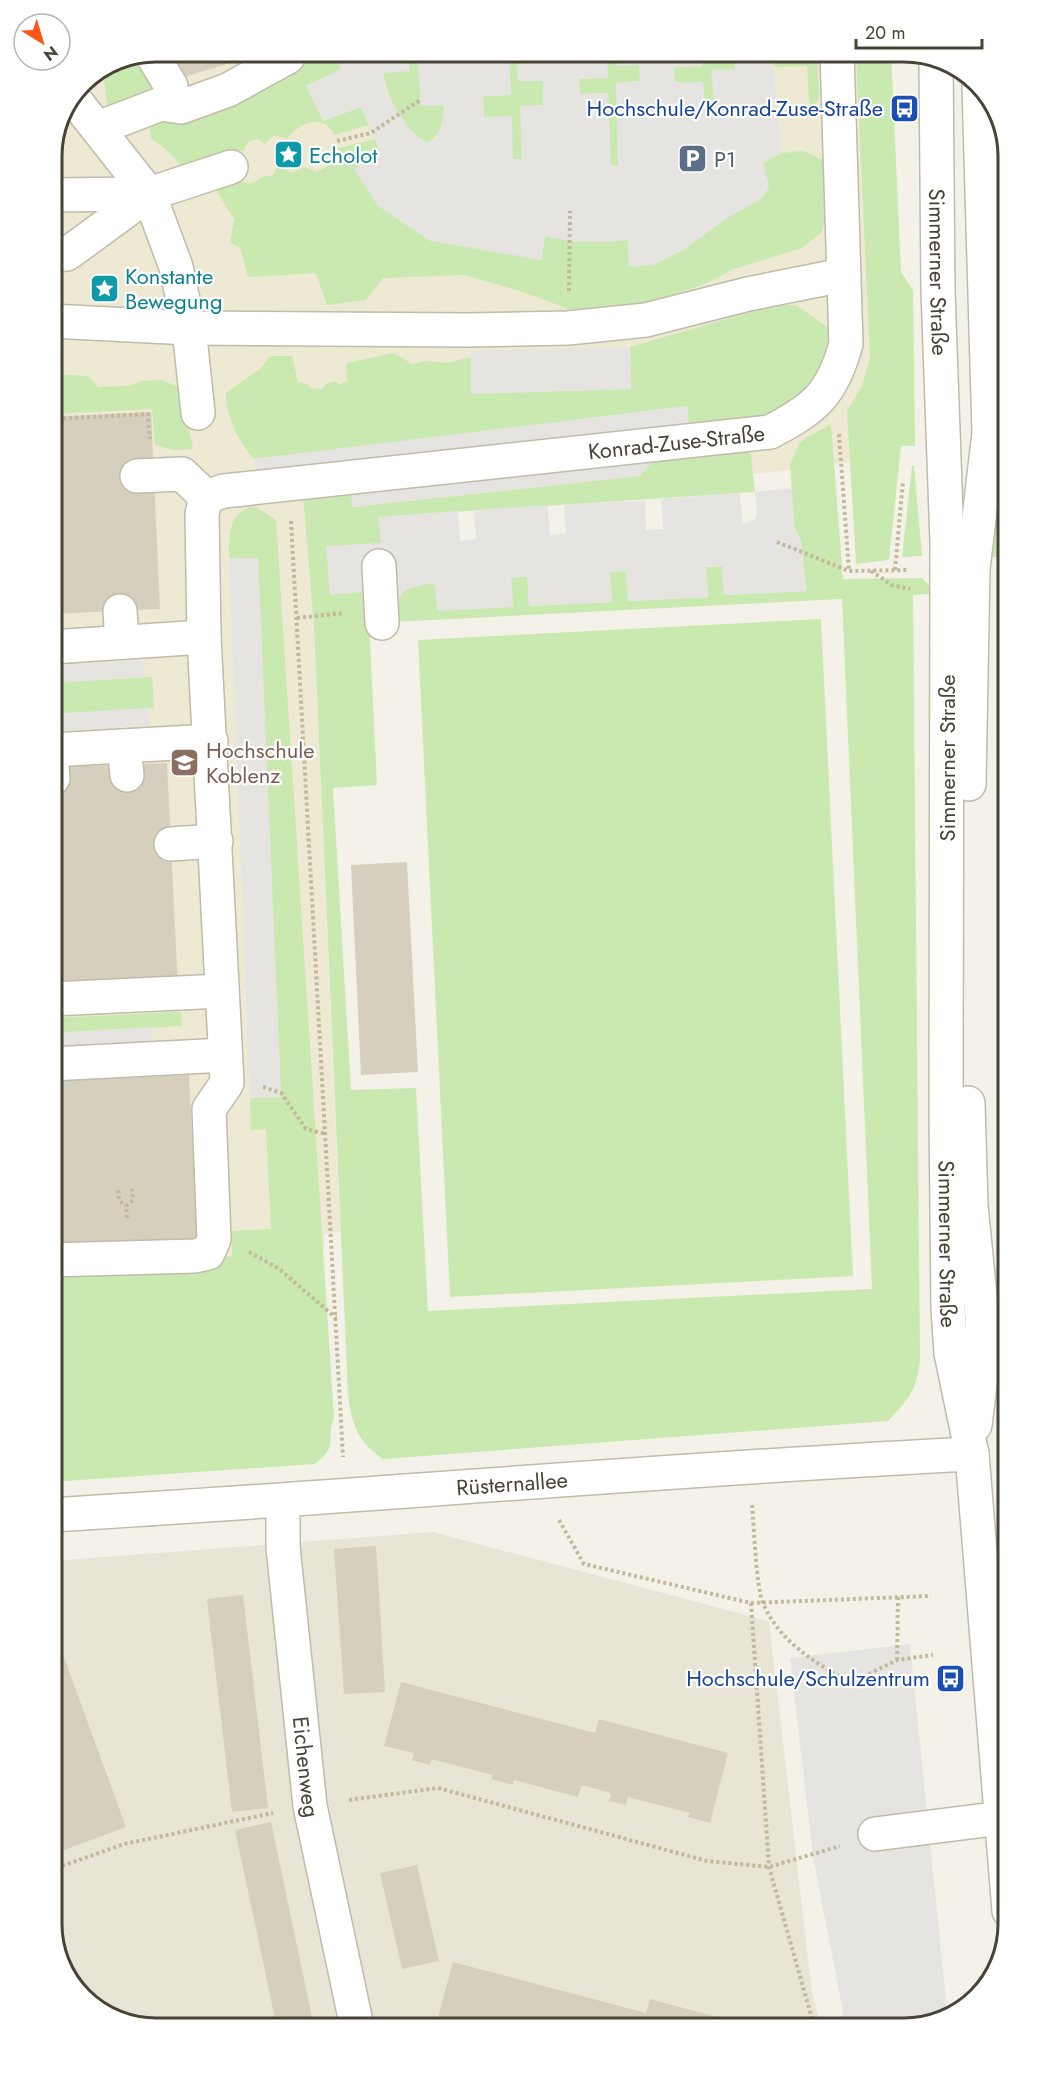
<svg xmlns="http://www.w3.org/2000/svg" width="1060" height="2080" font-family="Jost,sans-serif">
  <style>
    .residential { fill: #e8e4d6 }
    .education { fill: #ede9d2 }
    .green { fill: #c9e9b0 }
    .parking { fill: #e5e4e0 }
    .building { fill: #d6cfbd }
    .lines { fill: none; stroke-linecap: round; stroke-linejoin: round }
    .minor-tunnel { stroke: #d2cfc4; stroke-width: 33; stroke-dasharray: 33 16; stroke-linecap: butt }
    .minor-casing { stroke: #c0bbaa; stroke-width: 36 }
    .path { stroke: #c2b89b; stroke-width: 4; stroke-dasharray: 3 3; stroke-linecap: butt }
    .minor { stroke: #fff; stroke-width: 33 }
    .labels { text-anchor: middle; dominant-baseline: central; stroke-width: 4.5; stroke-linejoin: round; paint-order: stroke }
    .transit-label { font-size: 22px; fill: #164399; stroke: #fff; text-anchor: end }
    .culture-label { font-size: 22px; fill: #0d838f; stroke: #fff; text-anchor: start }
    .service-label { font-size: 22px; fill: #4e5e75; stroke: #fff; text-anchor: start }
    .street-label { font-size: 22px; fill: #484336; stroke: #fff }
    .education-label { font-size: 22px; fill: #785e54; stroke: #fff; text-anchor: start }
    .rim { fill: none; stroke: #484336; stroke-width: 3 }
  </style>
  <rect width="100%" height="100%" fill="#f4f2e8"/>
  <path class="residential" d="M433,1532l336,89 43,372 8,29 -671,7 -52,-18 -38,-47 -8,-39v-364z"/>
  <path class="education" d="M874,52l17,405 -248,31 -338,29 9,109 26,606 -16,2v16l-273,16v-1117l31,-68 34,-22z"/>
  <path class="green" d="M891,51l10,221 12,18 2,156h-14l-12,114 -33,4 -9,-153 15,-25 8,-28 -14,-306z
    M817,52l2,47 -9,14 -3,-47 -33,1 -2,-14z
    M702,53h32l1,16 -21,35h-9l-30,-21 -1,-16 28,-1z
    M607,54h8l1,12 23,-1 1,16 -24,2 3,83h-8l-3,-73 -28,1 -1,-15 28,-1z
    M509,55h8l1,26 25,-1 1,25 -23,1 1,53 -9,1 -29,-42 -1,-22 27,-1z
    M409,56h9l3,50 23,-1c-1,17 -2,29 -17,38 -24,-15 -39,-43 -44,-71l27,-1z
    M306,57h30l6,12 -36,17 17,35 38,-14 8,18 -35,10c-10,-24 -36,-11 -47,4l-13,-4 -9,9 -7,-5c-8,1 -12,4 -14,12l-11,1 -44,23 -19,-22 -19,-15 -3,-17 71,-16z
    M116,59h31l13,30 -12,1 -26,21 -14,-3 -4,-28 -5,-10z
    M375,139l6,15 -27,15 187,91 4,-24c28,6 54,7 83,4l1,26 56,-17 42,-31 35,-20 7,-11 -6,-24 18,-10 23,-2 18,9 7,11v40l-8,22 -19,15 -68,21 -29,15 -71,23 -65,2 -52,-19 -53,-15 -81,3 -17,22 -39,5 -11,-32 -68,4 -8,-29 -10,-5 4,-24 -25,-40 26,-3c8,9 18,10 26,1l12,-2 4,-7 16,4 12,-5 12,5c10,-5 23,-10 21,-24z
    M774,305h22l35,25c2,40 -31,76 -69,88 -21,7 -50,6 -73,8l-2,-20 -433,53c-16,-19 -28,-41 -28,-66l35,-25 9,-12h22l6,26 10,2 2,4 12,1 4,-5 10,-3 2,4 9,-4 -1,-18 48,-10 18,11 13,-3 22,2 24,-6 1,37 159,-5 -1,-42z
    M51,374l37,2 10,11 31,-1 11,-5 22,-1 16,7 6,13 9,49 -19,1 -19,-5 -3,-36 -101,5z
    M831,424l12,155 79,-1 8,9v7l-17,1 7,764c-2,30 -12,41 -32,62l-505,38c-26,-18 -31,-34 -35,-64l-34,-769 -11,-131 48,-4 2,16 287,-31 15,-18 95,-10 5,44 -376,25 2,26 -18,49 5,9 9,184 -44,3 18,302 65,-2 12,223 444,-22 -30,-690 -449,23c4,-26 8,-38 38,-39l82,24 -2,-29 17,-2 1,30 83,-4 -2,-30 16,-1 3,30 79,-4 -2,-30 17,-1 2,29 81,-4 -5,-50 -7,-15 -4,-62 10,-22z
    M914,465l8,91 -20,1 10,-91z
    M1009,466v91h-21v-41z
    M254,506l22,14 58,898c-9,23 6,26 -19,46l-264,18v-216l181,-10v-25l39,-2 -5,-100 -15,1 -1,-32 31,-1 -23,-539h-29c0,-23 -1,-45 25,-52z
    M821,619l32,657 -403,21 -32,-657z
    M152,677l2,31 -103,6v-31z
    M181,1012l1,14 -131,7v-15z"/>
  <path class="parking" d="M702,53v13l-28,1 1,15h28l2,22 9,-1 -3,-33 24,-1 -1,-16h38l9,100 -18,10 6,24 -7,11 -35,20 -42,31 -31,16 -25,2 -1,-27 -27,2 -32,-1 -24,-5 -4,24 -111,-19 -52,-35 -24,-37 27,-15 -20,-47 -38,14 -17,-35 35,-17 -5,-12 73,-1 1,15 -27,2 3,19 17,28 14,16 10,7 10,-6 6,-14 1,-17h-23l-3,-50 91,-1 2,40 -28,1 1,21 28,-1 1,43h9l-2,-53 23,-1v-24h-25l-1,-26 90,-1 1,24 -29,1 1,15 28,-1 3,72 7,1 -2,-83 24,-2 -1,-16 -24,1v-12z
    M630,347l1,42 -160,5v-43z
    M687,406l2,20 -432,52 -3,-19z
    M655,458l-15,18 -288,31 -1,-16z
    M792,488l2,38 7,15 5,50 -82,4 -2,-29 -16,1 2,30 -80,4 -2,-30 -16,1 2,30 -83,4 -2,-30 -16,2 2,29 -76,4 -2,-25 -4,-3 -24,6 -10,10 -29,2 -5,-9 -33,3 -4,-49 55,-3 -2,-26 79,-6 2,30 16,-2 -2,-29 74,-5 2,30 16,-2 -2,-29 81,-3 1,29 17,-1 -2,-30 79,-6 3,31 12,-5 2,-7 -2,-20z
    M258,558l23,539 -31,1 -21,-539z
    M144,661l1,16 -94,6v-17z
    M148,708l1,17 -98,6v-17z
    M152,1027l1,15 -102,5v-14z
    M910,1644l38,375 -4,2 -99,1 -32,-165 -23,-199z"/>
  <path class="building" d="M164,58h64l2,5 -59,18z
    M151,412l9,197 -109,5v-197z
    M67,763l20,3 80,-3 11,226 -127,6v-226z
    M407,862l11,210 -57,3 -10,-210z
    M189,1075l9,172 -147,6v-172z
    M376,1546l9,146 -41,2 -10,-145z
    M243,1595l25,213 -36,4 -25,-213z
    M51,1622l75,205 -70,26 -5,-15z
    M401,1682l194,51 4,-14 129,34 -18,70 -22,-6 2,-4 -62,-16 -2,8 -17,-4 2,-8 -29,-8 -4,12 -64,-17 -1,5 -22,-6 2,-4 -62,-16 -1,6 -18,-5 2,-7 -30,-7z
    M271,1822l43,205 -37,1 -42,-198z
    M417,1865l22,96 -37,8 -22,-96z
    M453,1962l193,51 4,-14 89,24 -300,3 -3,-1z"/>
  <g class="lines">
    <path class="minor-tunnel" d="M57,1081v8"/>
    <defs>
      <g id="minor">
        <path d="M154,58l17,28"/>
        <path id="s1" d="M936,60l2,231 9,251 -1,572 2,195 3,44 21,101 37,457"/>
        <path d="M74,99l75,95 27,73 13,61 9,85"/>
        <path d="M98,128l63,-24 20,3 47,-17 60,-33"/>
        <path d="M51,195l98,-1 82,-27"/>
        <path d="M51,256l16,-2 82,-60"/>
        <path d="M51,321l138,7 278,2 101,-2 78,-8 102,-26 95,-19"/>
        <path d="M137,476l45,-2 24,23"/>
        <path id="s2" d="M206,497l18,-6 546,-59c46,-24 62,-38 76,-88l-9,-292"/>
        <path d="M379,566l3,57"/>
        <path d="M120,611l2,31"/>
        <path d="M51,647l153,-10"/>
        <path d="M124,746l3,29"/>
        <path d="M51,750l160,-9"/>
        <path d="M51,753l2,25"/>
        <path d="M969,784l4,-215 16,-136 -10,-346"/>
        <path d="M171,844l45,-3"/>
        <path d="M51,999l171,-8"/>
        <path d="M51,1064l174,-9"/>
        <path d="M968,1103l3,103 11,110 1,44 -8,65"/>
        <path d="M51,1260l144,-4 13,-3 6,-14 -5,-130 18,-26 -23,-446 -2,-123 4,-17"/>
        <path id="s3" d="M283,1501v46l27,259 47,221"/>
        <path id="s4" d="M51,1515c307,-18 614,-46 921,-61"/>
        <path d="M875,1834l127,-16"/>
      </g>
    </defs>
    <use href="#minor" class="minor-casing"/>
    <path class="path" d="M337,141l34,-8 49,-33
      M569,291l1,-80
      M51,419l97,-5 2,25
      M56,425v-6
      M839,434l10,137
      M291,521l52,936
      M777,542l72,29 60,-1
      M895,570l8,-89
      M871,571l21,14 18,4
      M297,618l46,-5
      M263,1087l18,6 25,36 20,5
      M118,1190l1,10 7,6
      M127,1218l-1,-12 7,-6 -1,-11
      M249,1252l29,16 58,50
      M752,1505c2,21 4,82 11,98 17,40 53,60 88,80l46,-23 36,-5
      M559,1520l25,44 167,39 180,-7
      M751,1603l18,264 44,155
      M897,1660l1,-63
      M349,1800l89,-12 269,73 62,6 71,-21
      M51,1870l73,-26 149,-31"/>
    <use href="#minor" class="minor"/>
  </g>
  <defs>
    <symbol id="bus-square" viewBox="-11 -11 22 22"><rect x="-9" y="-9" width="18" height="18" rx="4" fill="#1a4fb4" stroke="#fff"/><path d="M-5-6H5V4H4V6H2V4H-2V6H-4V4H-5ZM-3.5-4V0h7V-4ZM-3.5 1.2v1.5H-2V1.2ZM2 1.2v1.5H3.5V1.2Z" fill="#fff"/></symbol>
    <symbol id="sight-square" viewBox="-11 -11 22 22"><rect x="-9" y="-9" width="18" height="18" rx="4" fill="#0f9aa8" stroke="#fff"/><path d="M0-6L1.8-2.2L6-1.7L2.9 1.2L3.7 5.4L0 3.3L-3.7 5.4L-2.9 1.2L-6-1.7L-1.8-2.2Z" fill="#fff"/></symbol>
    <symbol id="parking-square" viewBox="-11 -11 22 22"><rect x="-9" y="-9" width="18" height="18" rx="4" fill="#5c6f8a" stroke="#fff"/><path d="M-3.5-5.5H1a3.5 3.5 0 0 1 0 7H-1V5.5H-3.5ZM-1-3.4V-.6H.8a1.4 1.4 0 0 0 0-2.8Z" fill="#fff"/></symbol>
    <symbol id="university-square" viewBox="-11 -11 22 22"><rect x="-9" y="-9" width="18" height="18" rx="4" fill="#8d6e63" stroke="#fff"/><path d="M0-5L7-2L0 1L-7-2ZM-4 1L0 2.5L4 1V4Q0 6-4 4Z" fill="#fff"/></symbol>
  </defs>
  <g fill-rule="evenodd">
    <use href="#bus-square" x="888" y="92" width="33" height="33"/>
    <use href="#sight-square" x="272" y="138" width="33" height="33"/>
    <use href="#parking-square" x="676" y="142" width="33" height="33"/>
    <use href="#sight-square" x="88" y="272" width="33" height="33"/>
    <use href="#university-square" x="168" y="746" width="33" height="33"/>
    <use href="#bus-square" x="934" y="1662" width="33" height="33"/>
  </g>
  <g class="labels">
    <g class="transit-label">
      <text x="883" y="108">Hochschule/Konrad-Zuse-Straße</text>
      <text x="930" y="1678">Hochschule/Schulzentrum</text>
    </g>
    <g class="culture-label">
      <text x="309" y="155">Echolot</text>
      <text x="125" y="276">Konstante<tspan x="125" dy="25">Bewegung</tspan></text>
    </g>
    <g class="service-label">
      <text x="714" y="159">P1</text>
    </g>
    <g class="street-label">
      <text stroke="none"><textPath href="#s1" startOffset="212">Simmerner Straße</textPath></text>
      <text stroke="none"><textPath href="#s2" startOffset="474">Konrad-Zuse-Straße</textPath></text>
      <text transform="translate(947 758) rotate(-90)">Simmerner Straße</text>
      <text stroke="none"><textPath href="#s1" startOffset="1184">Simmerner Straße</textPath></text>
      <text stroke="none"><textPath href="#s4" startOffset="462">Rüsternallee</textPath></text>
      <text stroke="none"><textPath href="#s3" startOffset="267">Eichenweg</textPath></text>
    </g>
    <g class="education-label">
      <text x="206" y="750">Hochschule<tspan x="206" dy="25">Koblenz</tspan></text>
    </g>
  </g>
  <path d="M0 0H1060V2080H0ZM156 62H904A94 94 0 0 1 998 156V1924A94 94 0 0 1 904 2018H156A94 94 0 0 1 62 1924V156A94 94 0 0 1 156 62Z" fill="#fff" fill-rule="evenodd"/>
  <path class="rim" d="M156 62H904A94 94 0 0 1 998 156V1924A94 94 0 0 1 904 2018H156A94 94 0 0 1 62 1924V156A94 94 0 0 1 156 62Z"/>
  <g transform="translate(42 42) rotate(143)"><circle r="28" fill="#ffffff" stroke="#b6b4af" stroke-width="1.5"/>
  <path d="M0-4.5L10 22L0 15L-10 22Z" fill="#fc5317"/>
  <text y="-9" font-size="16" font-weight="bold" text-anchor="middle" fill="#484336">N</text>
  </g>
  <path d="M856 39v9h126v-9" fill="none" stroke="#484336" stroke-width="3"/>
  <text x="865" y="39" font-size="18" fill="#484336" stroke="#ffffff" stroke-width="4.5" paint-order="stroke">20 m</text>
</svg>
